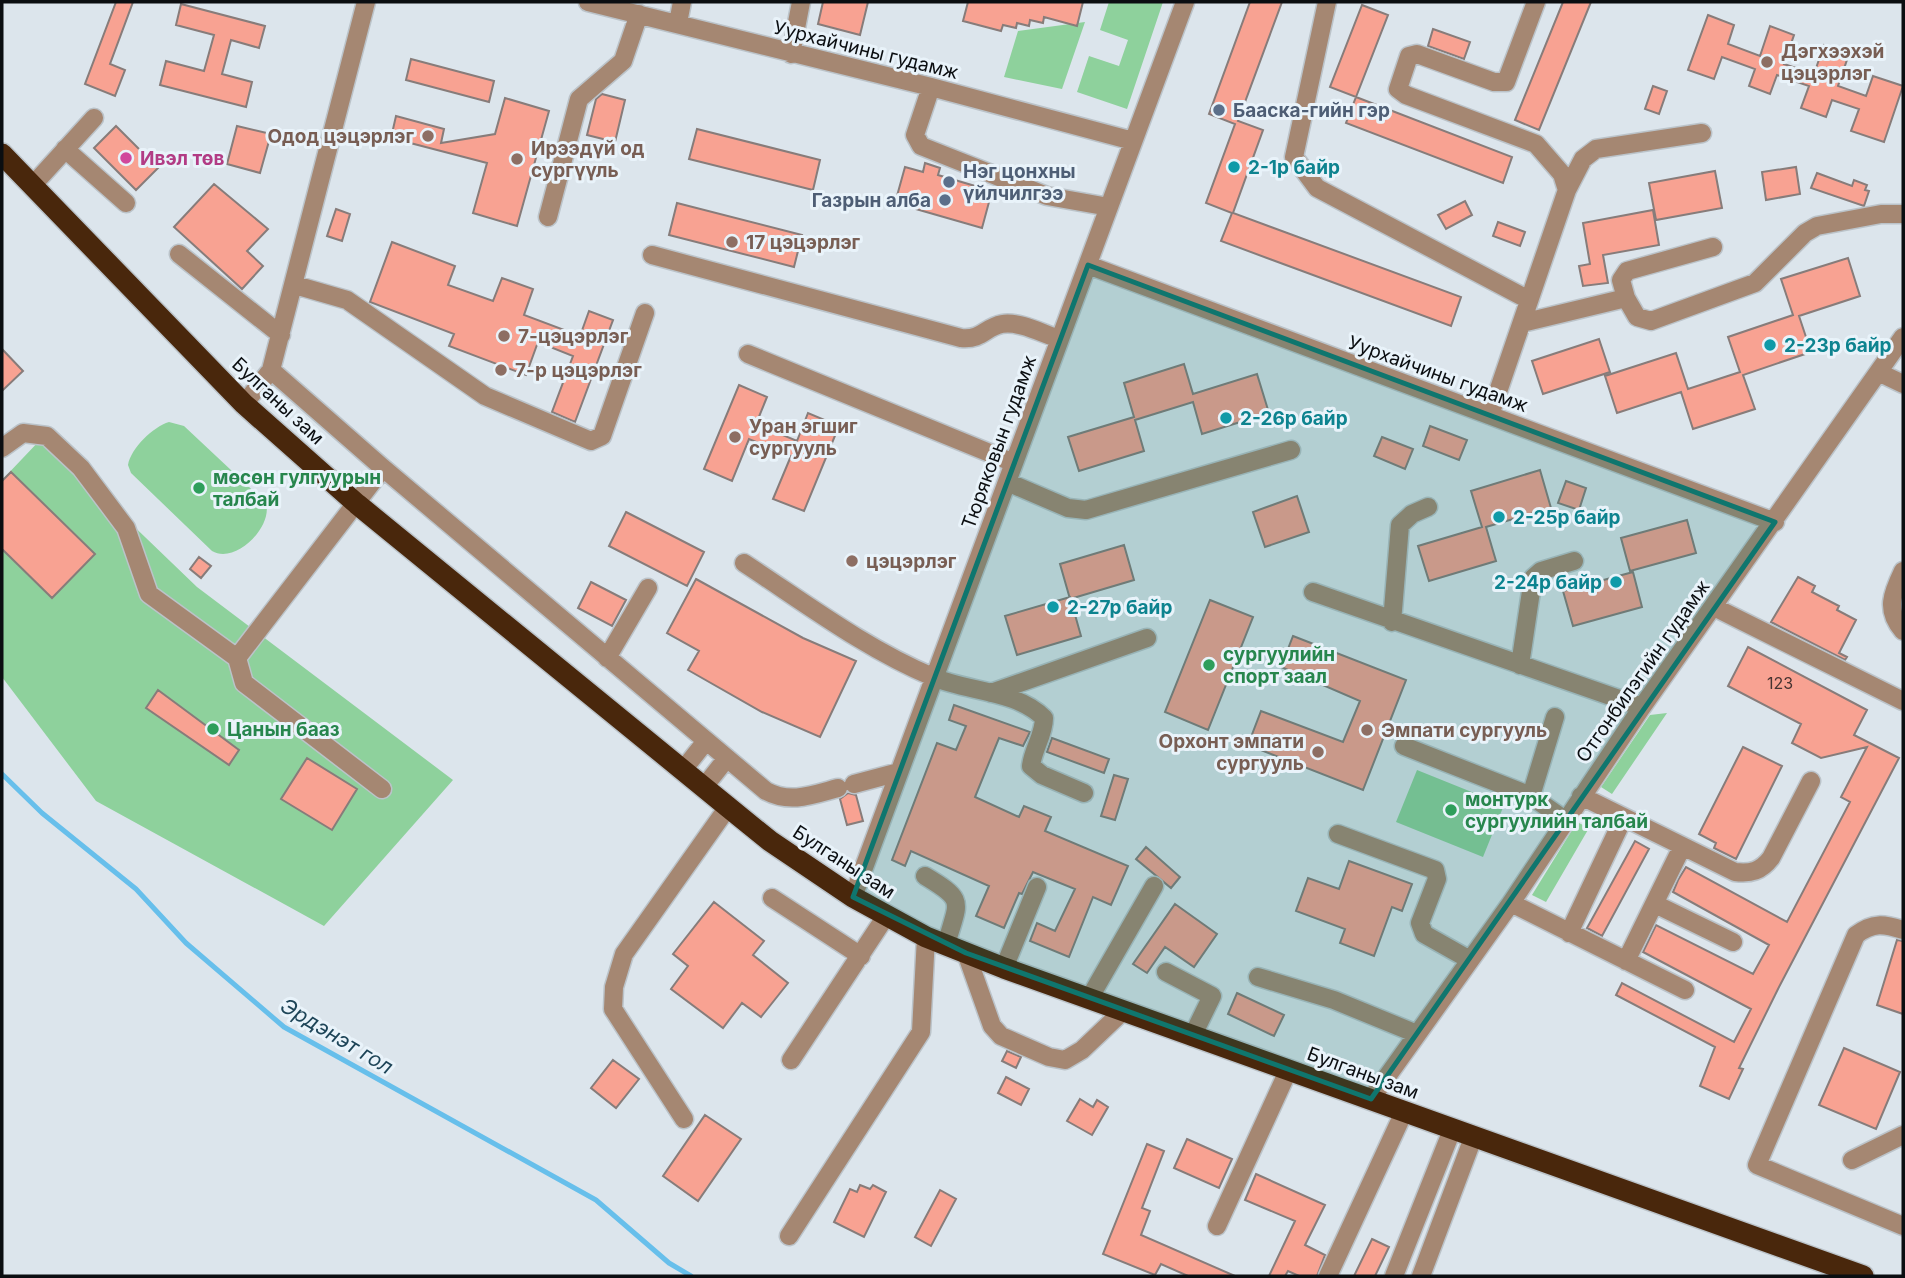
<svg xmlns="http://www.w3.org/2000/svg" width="1905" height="1278" font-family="Inter,sans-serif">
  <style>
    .green { fill: #8ed19c }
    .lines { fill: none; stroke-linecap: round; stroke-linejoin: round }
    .stream { stroke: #67bfeb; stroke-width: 5 }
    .building { fill: #f8a292; stroke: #877c7a; stroke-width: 2 }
    .minor-casing { stroke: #bbc3c9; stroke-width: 21 }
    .highway-casing { stroke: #bbc3c9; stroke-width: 24 }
    .minor { stroke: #a58772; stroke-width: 18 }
    .highway { stroke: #49270c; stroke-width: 21 }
    .marked { fill: #0f766e; fill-opacity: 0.2; stroke: #0f766e; stroke-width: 5; stroke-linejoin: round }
    .education-dot { fill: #8d6e63; stroke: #e9f3fa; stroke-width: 2.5 }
    .service-dot { fill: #5c6f8a; stroke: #e9f3fa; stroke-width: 2.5 }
    .hotel-dot { fill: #d1479c; stroke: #e9f3fa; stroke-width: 2.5 }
    .culture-dot { fill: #0f9aa8; stroke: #e9f3fa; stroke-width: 2.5 }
    .leisure-dot { fill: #2e9e5b; stroke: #e9f3fa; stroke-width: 2.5 }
    .labels { text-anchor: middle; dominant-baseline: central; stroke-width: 6; stroke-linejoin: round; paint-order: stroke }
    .number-label { font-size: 16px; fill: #463331 }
    .street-label { font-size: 19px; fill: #0b0e11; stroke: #e9f3fa }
    .education-label { font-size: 19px; font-weight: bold; fill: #785e54; stroke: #e9f3fa; text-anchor: start }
    .service-label { font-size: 19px; font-weight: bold; fill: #4e5e75; stroke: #e9f3fa; text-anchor: start }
    .hotel-label { font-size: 19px; font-weight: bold; fill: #b23c85; stroke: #e9f3fa; text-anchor: start }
    .culture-label { font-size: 19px; font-weight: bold; fill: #0d838f; stroke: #e9f3fa; text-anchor: start }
    .leisure-label { font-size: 19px; font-weight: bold; fill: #27864d; stroke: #e9f3fa; text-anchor: start }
    .water-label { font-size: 21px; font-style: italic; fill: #1e4558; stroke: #e9f3fa }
  </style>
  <rect width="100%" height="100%" fill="#dce5ec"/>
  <path class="green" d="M1109,2h54l-36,107 -50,-17 12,-36 30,10 9,-26 -28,-10z
    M1085,22l-23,67 -58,-12 14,-46z
    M169,422l15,4 82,77c7,24 -31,62 -54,48l-81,-78 -3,-8c3,-17 25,-38 41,-43z
    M42,438l155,149 256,193 -129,146 -228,-125 -94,-124v-197z
    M1667,713l-55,81 -11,-7 49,-72z
    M1417,770l87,35 -21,52 -87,-35z
    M1577,822l12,6 -43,74 -14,-7z"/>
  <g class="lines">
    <path class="stream" d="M2,774l40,39 94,76 50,54 98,84 312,173 73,63 22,13"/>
  </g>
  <path class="building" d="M116,2h17l-23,62 15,6 -10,26 -30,-12z
    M823,2h45l-8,33 -42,-11z
    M968,2h115l-6,24 -33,-9 -1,6 -13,-3 -1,6 -12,-3 -1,5 -13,-3 -2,6 -38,-10z
    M1250,2h32l-44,119 25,9 -30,83 228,84 -10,29 -230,-85 11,-28 -26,-10 29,-79 -26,-10z
    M1563,2h28l-52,128 -24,-10z
    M181,4l84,22 -6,22 -28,-8 -9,34 30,8 -6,25 -86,-22 6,-24 38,10 10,-36 -38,-10z
    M1362,5l26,10 -32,82 -26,-10z
    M1708,15l26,10 -6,19 32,12 10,-30 24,9 -10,29 30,10 10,-29 25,9 -11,32 28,10 7,-20 30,10 -19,56 -33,-11 8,-22 -27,-9 -6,17 -25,-9 8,-22 -32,-11 -7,19 -21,-8 6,-17 -33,-12 -8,22 -26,-9z
    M1433,29l37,13 -6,17 -36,-13z
    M411,59l83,22 -5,21 -83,-22z
    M1653,86l14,5 -8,23 -14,-5z
    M602,94l23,6 -10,42 -28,-7 9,-36z
    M1356,97l156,60 -9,26 -157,-60z
    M505,98l44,13 -32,115 -44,-13 14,-50 -96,-25 5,-22 48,13 -3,14 54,-9z
    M116,126l42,42 -22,22 -42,-42z
    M237,126l34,8 -11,39 -33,-9z
    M697,129l123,31 -7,30 -124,-31z
    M925,163l15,5 -2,7 54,16 -10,37 -87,-25 10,-36 18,5z
    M1796,167l4,27 -34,6 -4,-28z
    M1715,171l7,37 -66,12 -7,-37z
    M1817,173l35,13 2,-6 13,5 -2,5 4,1 -5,15 -53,-18z
    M214,184l54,45 -21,22 16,15 -21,23 -68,-62z
    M1465,201l7,14 -26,14 -8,-14z
    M677,203l125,32 -8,32 -125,-32z
    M336,209l14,5 -8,27 -15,-5z
    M1653,210l6,35 -56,10 5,28 -25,3 -4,-20 11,-2 -7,-41z
    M1498,222l27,10 -5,14 -27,-10z
    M392,242l63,24 -7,19 45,16 9,-23 31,11 -9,26 56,21 9,-25 24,9 -38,102 -23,-10 21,-56 -35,-14 -12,33 -77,-29 5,-12 -84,-32z
    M1848,258l12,38 -61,20 12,36 -68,23 12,34 -62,20 -12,-37 -64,21 -12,-37 71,-23 12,36 52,-17 -12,-35 65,-22 -12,-36z
    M1599,339l11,33 -67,22 -11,-33z
    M2,349l21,22 -21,20z
    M1184,364l9,30 64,-20 12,39 -67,21 -9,-32 -58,18 9,31 -65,20 -11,-34 66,-20 -10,-34z
    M739,385l28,12 -11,27 41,17 11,-28 31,13 -35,85 -31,-12 18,-43 -42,-17 -17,42 -28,-12z
    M1430,426l37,14 -8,20 -36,-14z
    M1382,437l31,12 -8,20 -31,-13z
    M1540,470l11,38 -65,19 10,34 -67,20 -11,-35 64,-19 -11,-36z
    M11,472l84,82 -43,44 -50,-49v-68z
    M1566,481l20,7 -7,22 -21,-7z
    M1297,496l12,36 -44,15 -12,-35z
    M626,512l78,40 -17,34 -78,-40z
    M1687,520l9,33 -66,18 -9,-33z
    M1124,545l10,35 -64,19 -10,-35z
    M199,557l12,9 -10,12 -11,-9z
    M1633,572l9,35 -69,19 -10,-35z
    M1798,577l17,9 -3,6 27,14 -2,4 19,10 -17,33 8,4 -2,3 -74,-38z
    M696,579l107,59 53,23 -36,76 -58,-25 -74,-42 11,-19 -32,-18z
    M591,582l35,18 -14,26 -34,-18z
    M1070,597l11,39 -64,19 -12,-39z
    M1210,600l43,17 -45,113 -43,-18z
    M1293,636l113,44 -43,110 -115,-45 13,-34 82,31 17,-41 -79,-34z
    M1748,647l119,63 -13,25 45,23 -120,229 -40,81 4,1 -14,30 -29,-13 15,-39 -99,-52 6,-12 112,59 17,-33 -108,-57 13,-27 97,49 16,-29 -96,-53 5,-12 8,-13 101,55 63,-120 -9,-5 26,-50 -46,11 -29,-15 9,-19 -73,-38z
    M158,690l81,60 -10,15 -83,-57z
    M954,705l76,27 -7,14 -24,-8 -24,59 44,20 5,-11 27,11 -6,14 83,35 -17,39 -18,-8 -24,60 -39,-16 7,-18 18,8 20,-42 -42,-17 -11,22 -3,-1 -15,35 -28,-12 13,-30 -78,-35 -6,15 -13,-6 45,-117 19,7 10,-24 -17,-6z
    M1052,738l57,21 -5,14 -57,-21z
    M1743,747l39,19 -46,93 -22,-11 2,-5 -17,-9z
    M307,758l50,31 -25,41 -51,-31z
    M1114,775l14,4 -13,41 -14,-4z
    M848,793l8,2 7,26 -16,4 -7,-26z
    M1635,841l14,8 -47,87 -15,-8z
    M1146,847l34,30 -9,11 -35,-29z
    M1349,861l63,23 -10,27 -10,-4 -18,49 -34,-13 5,-14 -49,-18 12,-33 31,11z
    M714,902l50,39 -11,14 35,28 -27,34 -19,-14 -19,25 -52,-39 17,-23 -15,-12z
    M1175,904l42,30 -23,33 -29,-20 -18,26 -14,-9z
    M1897,940l6,1v73l-26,-9z
    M1237,993l47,22 -10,21 -46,-22z
    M1844,1048l56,24 -24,57 -57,-24z
    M1007,1051l14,6 -5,11 -14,-7z
    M613,1060l26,19 -23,29 -25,-20z
    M1006,1077l23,12 -8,16 -23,-12z
    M1080,1099l13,8 4,-7 11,7 -16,28 -25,-14z
    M705,1115l36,24 -43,62 -35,-25z
    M1187,1139l45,20 -13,29 -45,-20z
    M1147,1144l17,7 -22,57 8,3 -9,24 94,41h-47l-27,-12 -6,11 -52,-21z
    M1256,1174l69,31 -20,40 20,10 -8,21h-18l-11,-5 -3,5h-16l26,-55 -50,-21z
    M860,1185l10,4 3,-4 13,7 -22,45 -30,-15 16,-33 7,3z
    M940,1190l16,9 -25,47 -16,-9z
    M1372,1239l17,8 -14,29h-21z"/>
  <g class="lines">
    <defs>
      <path id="minor" d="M588,2l343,85 202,54
        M1327,2l-33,155 23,31 212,112
        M678,23l4,-21
        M791,54l10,-52
        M931,87l-16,48 6,11 126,50 62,11
        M65,149l61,54
        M32,186l62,-68
        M1567,190l16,-31 13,-10 106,-16
        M548,217l31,-118 44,-38 16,-47
        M179,254l102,81
        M652,255l309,83c22,2 24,-11 41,-14 18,-3 41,10 58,15
        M1088,265l687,257
        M295,285l52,15 138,96 106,45 11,-5 43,-123
        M1626,298l11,19 14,4 104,-38 50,-50 12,-7 64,-12h22
        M1522,323l104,-25 -5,-18 6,-9 86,-24
        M748,354l266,109
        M271,370l112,98 383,323c24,13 46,4 72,-3
        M1880,373l23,11
        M244,404l27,-34 95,-368
        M1490,415l77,-225 -5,-16 -26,-30 -130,-49 -8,-6 11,-33 8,-2 77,28h12l30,-80
        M2,448l21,-15 24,3 34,32 45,60 23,66 88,64 146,-190
        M1007,482l61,26 18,2 205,-60
        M744,563c61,40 122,86 189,114 35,15 83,13 111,41 0,17 -11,31 -13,48l11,9 42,18
        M1903,571c-11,23 -18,39 0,60
        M1313,592l329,115
        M1714,607l189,94
        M1392,622l8,-97 12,-11 16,-7
        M237,658l7,25 138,106
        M607,658l41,-70
        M1520,665l13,-87 8,-7 33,-10
        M991,693l156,-55
        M1404,746l127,50 34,24
        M683,770l23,-29
        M854,784l45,-12
        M704,787l23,-29
        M1531,796l24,-79
        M1581,796l154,76c16,2 26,-1 36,-14l40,-77
        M1338,834l97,36 2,9 -17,44 4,11 46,26
        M925,876c42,25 33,25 21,69
        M853,897l332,-895
        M772,898l89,58
        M1511,903l174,87
        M1655,904l78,38
        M1903,930c-19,-6 -30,-8 -47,5l-99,230 146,61
        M1569,933l54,-114
        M966,953l26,73 9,10 48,21 16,3 17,-10 40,-38
        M1626,961l56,-114
        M1004,968l33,-81
        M1166,972l46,24 -20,41
        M1258,977l76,23 83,34
        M1089,999l65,-113
        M791,1060l95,-144
        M1371,1099l140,-196 131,-196 261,-370
        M684,1119l-71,-110 1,-22 10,-33 104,-147
        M1852,1160l51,-25
        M1217,1226l71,-155
        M789,1236l132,-204 5,-95
        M1328,1276l76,-164
        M1394,1276l58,-146
        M1421,1276l52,-138"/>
      <path id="highway" d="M2,154l242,250 113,100 371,303 42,34 83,56 73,40 78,31 859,308"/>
    </defs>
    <use href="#minor" class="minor-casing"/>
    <use href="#highway" class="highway-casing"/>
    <use href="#minor" class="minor"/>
    <use href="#highway" class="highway"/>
  </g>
  <path class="marked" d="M1088,265l687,257 -404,577 -405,-146 -113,-56z"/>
  <g class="education-dot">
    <circle cx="1767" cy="62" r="7"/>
    <circle cx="428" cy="136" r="7"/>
    <circle cx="517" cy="159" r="7"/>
    <circle cx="732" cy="242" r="7"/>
    <circle cx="504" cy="336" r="7"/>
    <circle cx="501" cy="370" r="7"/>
    <circle cx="735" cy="437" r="7"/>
    <circle cx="852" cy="561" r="7"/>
    <circle cx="1367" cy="730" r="7"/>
    <circle cx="1318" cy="752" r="7"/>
  </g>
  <g class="service-dot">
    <circle cx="1219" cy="110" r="7"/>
    <circle cx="949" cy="182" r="7"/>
    <circle cx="945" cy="200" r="7"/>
  </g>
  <circle class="hotel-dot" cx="126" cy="158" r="7"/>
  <g class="culture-dot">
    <circle cx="1234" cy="167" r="7"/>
    <circle cx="1770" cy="345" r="7"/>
    <circle cx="1226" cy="418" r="7"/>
    <circle cx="1499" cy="517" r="7"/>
    <circle cx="1616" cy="582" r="7"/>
    <circle cx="1053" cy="607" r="7"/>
  </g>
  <g class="leisure-dot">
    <circle cx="199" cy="488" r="7"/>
    <circle cx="1209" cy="665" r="7"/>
    <circle cx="213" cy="729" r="7"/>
    <circle cx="1451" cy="810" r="7"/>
  </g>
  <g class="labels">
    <g class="number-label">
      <text x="1780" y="683">123</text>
    </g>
    <g class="street-label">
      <text transform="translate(866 50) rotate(14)">Уурхайчины гудамж</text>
      <text transform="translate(1438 374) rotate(20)">Уурхайчины гудамж</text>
      <text transform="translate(278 401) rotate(43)">Булганы зам</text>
      <text transform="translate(999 442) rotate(-70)">Тюряковын гудамж</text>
      <text transform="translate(1643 671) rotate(-55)">Отгонбилэгийн гудамж</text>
      <text transform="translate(844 862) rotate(33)">Булганы зам</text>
      <text transform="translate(1363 1073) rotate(20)">Булганы зам</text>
    </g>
    <g class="education-label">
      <text x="1781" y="51">Дэгхээхэй<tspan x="1781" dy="22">цэцэрлэг</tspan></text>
      <text x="414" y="136" text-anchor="end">Одод цэцэрлэг</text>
      <text x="531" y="148">Ирээдүй од<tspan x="531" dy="22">сургүүль</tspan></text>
      <text x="746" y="242">17 цэцэрлэг</text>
      <text x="518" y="336">7-цэцэрлэг</text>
      <text x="515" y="370">7-р цэцэрлэг</text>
      <text x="749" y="426">Уран эгшиг<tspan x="749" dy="22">сургууль</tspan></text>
      <text x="866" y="561">цэцэрлэг</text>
      <text x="1381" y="730">Эмпати сургууль</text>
      <text x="1304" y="741" text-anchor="end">Орхонт эмпати<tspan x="1304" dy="22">сургууль</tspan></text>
    </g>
    <g class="service-label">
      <text x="1233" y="110">Бааска-гийн гэр</text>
      <text x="963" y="171">Нэг цонхны<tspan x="963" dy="22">үйлчилгээ</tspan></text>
      <text x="931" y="200" text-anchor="end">Газрын алба</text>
    </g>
    <g class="hotel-label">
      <text x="140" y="158">Ивэл төв</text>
    </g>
    <g class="culture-label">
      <text x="1248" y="167">2-1р байр</text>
      <text x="1784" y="345">2-23р байр</text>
      <text x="1240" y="418">2-26р байр</text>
      <text x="1513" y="517">2-25р байр</text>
      <text x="1602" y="582" text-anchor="end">2-24р байр</text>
      <text x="1067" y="607">2-27р байр</text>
    </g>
    <g class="leisure-label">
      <text x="213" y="477">мөсөн гулгуурын<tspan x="213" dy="22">талбай</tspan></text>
      <text x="1223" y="654">сургуулийн<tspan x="1223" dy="22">спорт заал</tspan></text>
      <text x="227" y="729">Цанын бааз</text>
      <text x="1465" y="799">монтурк<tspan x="1465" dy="22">сургуулийн талбай</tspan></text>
    </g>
    <g class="water-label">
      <text transform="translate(337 1036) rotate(31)">Эрдэнэт гол</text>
    </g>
  </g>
  <rect width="1905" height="1278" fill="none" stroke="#0b0e11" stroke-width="7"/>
</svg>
